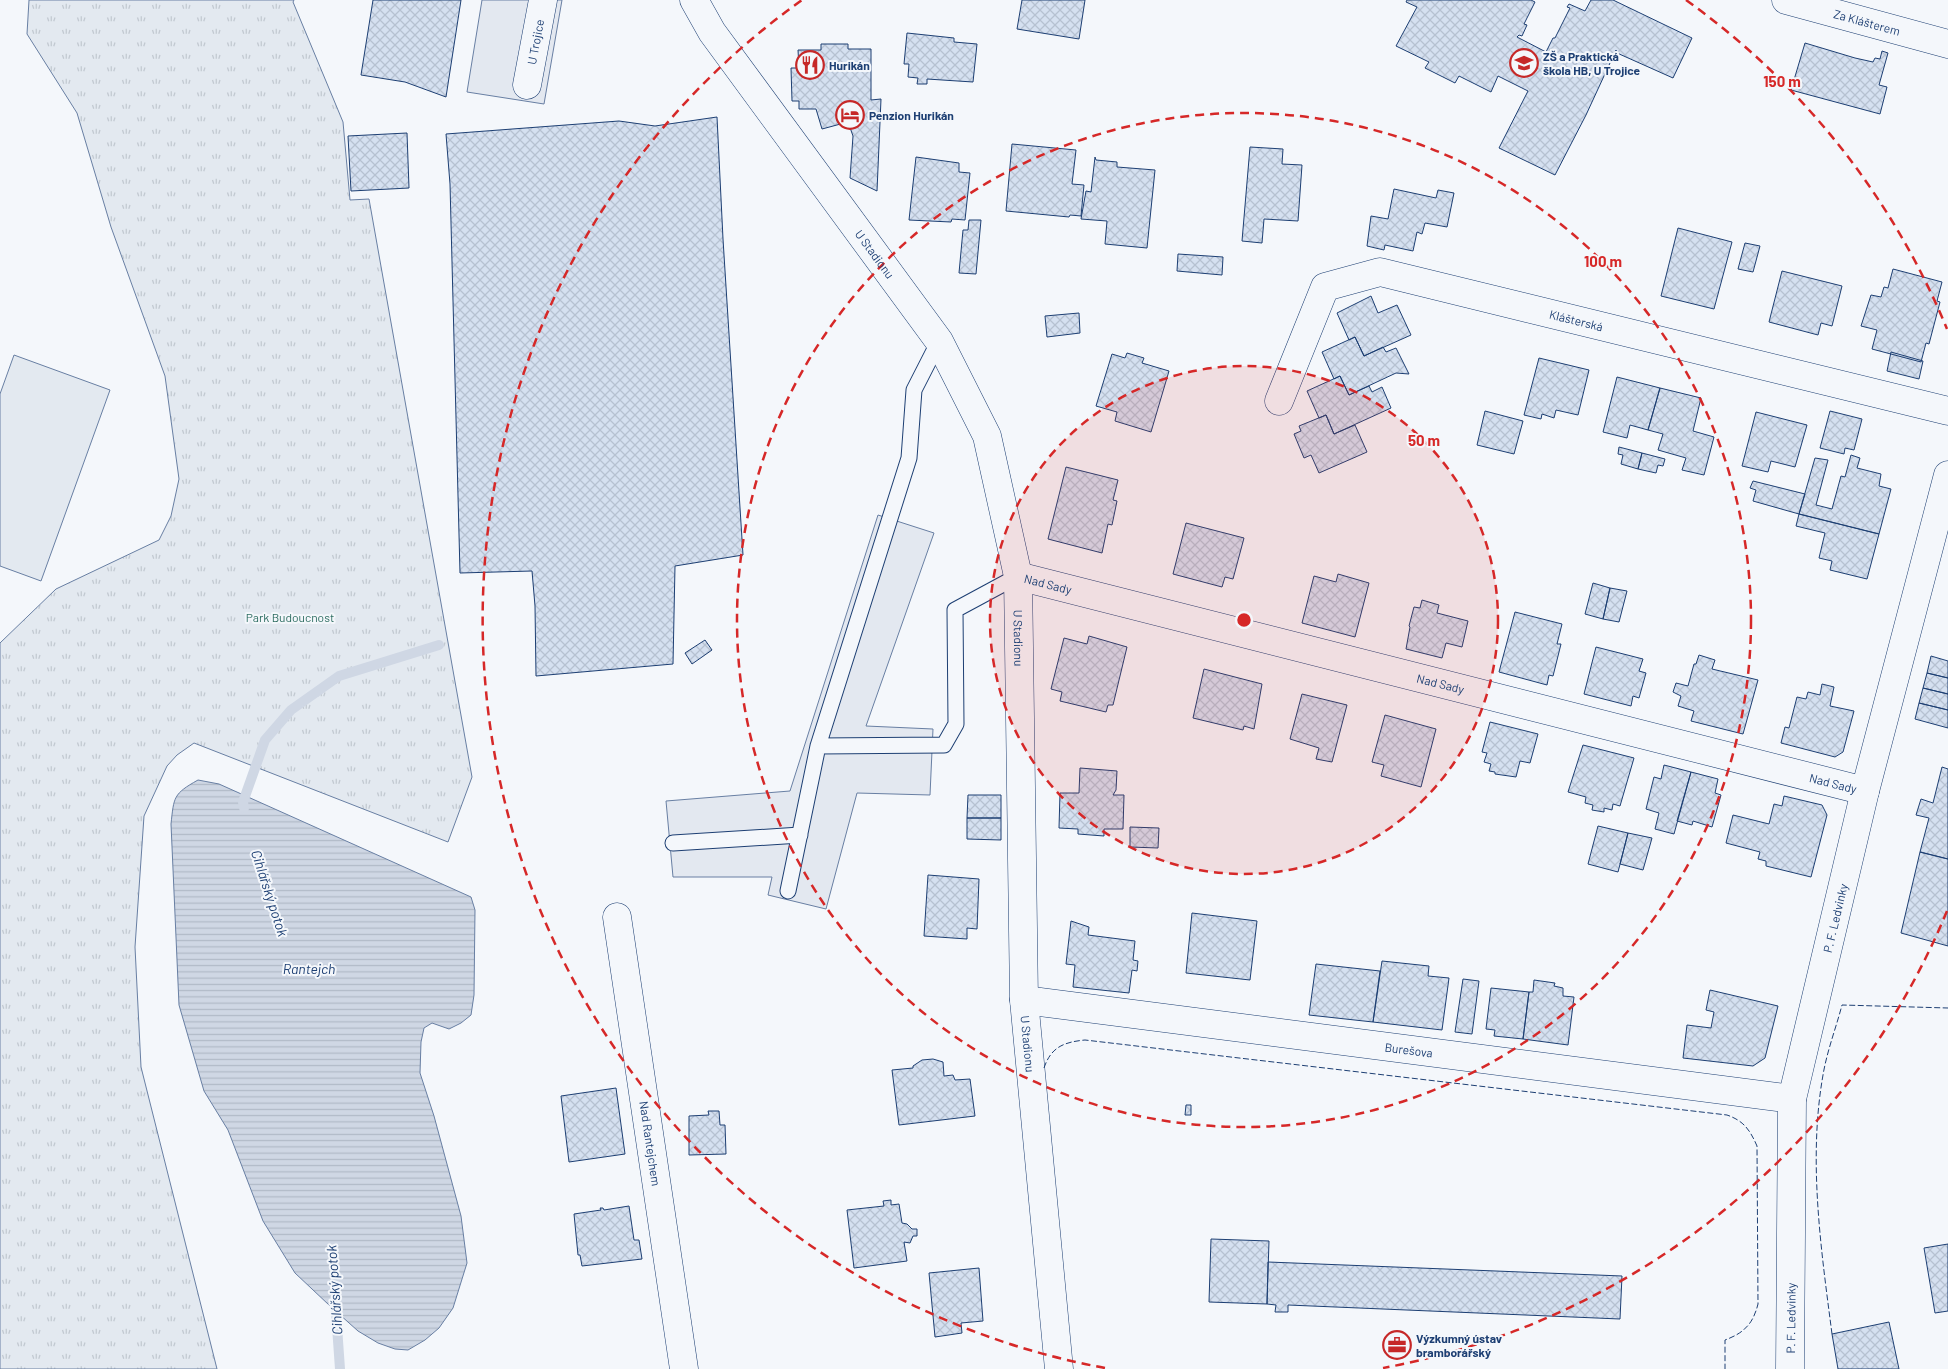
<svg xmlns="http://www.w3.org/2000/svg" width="1948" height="1369" font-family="Barlow,sans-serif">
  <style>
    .grass { fill: url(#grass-tufts); stroke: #687fa3 }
    .garden { fill: #e3e9f0; stroke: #687fa3 }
    .parking { fill: #e3e8f0; stroke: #687fa3 }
    .water { fill: url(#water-rules); stroke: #687fa3 }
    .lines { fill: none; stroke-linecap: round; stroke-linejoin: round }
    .stream { stroke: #cfd7e4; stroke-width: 10 }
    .building { fill: url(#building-cross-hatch); stroke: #1d3f73 }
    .lane-casing { stroke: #1d3f73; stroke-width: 17 }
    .street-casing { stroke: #1d3f73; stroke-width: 29 }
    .lane { stroke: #f4f7fb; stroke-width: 15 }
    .street { stroke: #f4f7fb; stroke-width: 28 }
    .fence { stroke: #1d3f73; stroke-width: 1; stroke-dasharray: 6 2.5; stroke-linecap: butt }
    .ring { fill: none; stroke: #d62828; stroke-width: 2.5; stroke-dasharray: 9 6 }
    .labels { text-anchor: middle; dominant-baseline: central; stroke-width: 4; stroke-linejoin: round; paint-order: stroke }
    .street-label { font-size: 12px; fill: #1d3f73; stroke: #f4f7fb }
    .poi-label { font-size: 12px; font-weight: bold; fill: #1d3f73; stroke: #f4f7fb; text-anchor: start }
    .park-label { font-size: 12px; fill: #2c6c60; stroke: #f4f7fb }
    .water-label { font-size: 14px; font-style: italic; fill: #1d3f73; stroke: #f4f7fb }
    .centre { fill: #d62828; stroke: #f4f7fb; stroke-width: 2.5 }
    .ring-label { font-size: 15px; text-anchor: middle; font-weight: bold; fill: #d62828; stroke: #f4f7fb; stroke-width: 4; stroke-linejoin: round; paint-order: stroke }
  </style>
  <defs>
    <pattern id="grass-tufts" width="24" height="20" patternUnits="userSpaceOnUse" patternTransform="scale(1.25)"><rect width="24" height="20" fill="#e3e9f0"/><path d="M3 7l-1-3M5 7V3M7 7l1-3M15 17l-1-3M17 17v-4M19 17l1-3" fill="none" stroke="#c2c9d1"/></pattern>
    <pattern id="water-rules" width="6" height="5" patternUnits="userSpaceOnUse" patternTransform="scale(1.25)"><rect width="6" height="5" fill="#cfd7e4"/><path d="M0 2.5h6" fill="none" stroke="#b1bac7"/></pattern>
    <pattern id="building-cross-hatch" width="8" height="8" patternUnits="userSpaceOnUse" patternTransform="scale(1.25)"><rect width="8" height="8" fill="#d5e0f0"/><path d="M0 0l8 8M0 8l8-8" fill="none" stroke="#b6c1d1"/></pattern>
  </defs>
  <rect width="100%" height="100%" fill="#f4f7fb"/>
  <path class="grass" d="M29,0h265l-1,2 50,120 7,78 19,-1 103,578 -24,65 -254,-99 -17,12 -10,11 -23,50 -9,131 6,120 76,302h-217v-726l56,-54 103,-49 12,-24 8,-37 -14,-103 -54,-149 -34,-114 -50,-79z"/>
  <path class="garden" d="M14,355l96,35 -69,191 -41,-15v-172z"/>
  <path class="parking" d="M482,0h80l-18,104 -77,-12z
    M878,515l56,18 -68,193 67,3 -3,66 -73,-2 -31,116 -58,-14 4,-18h-99l-7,-76 124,-10z"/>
  <path class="water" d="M198,780l21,4 252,113 4,13 -1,85 -3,20 -10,8 -12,6 -17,-6 -8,5 -3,14 -1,31 14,43 27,100 6,47 -14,45 -14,20 -14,12 -17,10 -13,-1 -17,-6 -20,-12 -29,-26 -34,-32 -32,-52 -35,-91 -24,-39 -25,-86 -8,-181c3,-27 2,-30 27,-44z"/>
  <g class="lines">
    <path class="stream" d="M244,808l-1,-6 22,-62 26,-30 48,-34 100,-31
      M335,1298l5,71"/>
  </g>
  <path class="building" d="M373,0h88l-15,97 -41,-15 -44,-7z
    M1022,0h63l-6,39 -62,-10z
    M1407,0h124l4,2 -11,22 3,1 -5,11 -3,-1 -2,2 29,15 7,-14h2l15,-30 -3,-1 2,-3 16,7 6,-11h22l79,38 -19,40 -56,-25 -1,-3 -30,65 -31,60 -56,-27 29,-57 -30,-15 -7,16 -32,-16 -4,7 -30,-15 4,-6 -33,-16 21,-39 -11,-5z
    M907,33l47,5v4l23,2 -4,38 -46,-3v5h-10l1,-6 -10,-1 1,-13h-5z
    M1805,43l50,15 18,4 2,-4 5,1 2,-8 6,2 -9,32 8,2 -7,27 -89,-24z
    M821,44h27v5h23v51l10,-1 -4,92 -27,-13 3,-42 -5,-14 -26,7 -6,-20h-17v-8h-7l-1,-33h8l-1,-18h23z
    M717,117l6,122 20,316 -68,11 -2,98 -137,12 -1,-70 -3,-35 -72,2 -10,-389 -4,-50 173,-13 36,5z
    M407,133l2,55 -58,3 -3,-55z
    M1012,144l64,6 -4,34 12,1 -3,31 -11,-1 -1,2 -63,-6z
    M1250,147l33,2 -1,15 20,1 -4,56 -34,-2 -2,24 -20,-2z
    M916,157l43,6v9l11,1 -5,47 -13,-1 -1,3 -42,-2z
    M1095,157l1,3 21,2v5l38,3 -8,78 -42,-4 2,-23 -26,-2 5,-28 5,1z
    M1394,189l42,9 2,-8 16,3 -7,34 -22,-4 -3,11 -5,-2 -4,19 -28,-6 -1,5 -17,-4 4,-30 17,3z
    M969,220h12l-5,54 -17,-1 4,-43h5z
    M1678,228l54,14 -18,67 -53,-13z
    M1745,243l15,3 -7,26 -15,-3z
    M1178,254l45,3 -1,18 -45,-4z
    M1893,269l49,13 -5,19 3,1 -11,42 -3,-1 -5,19 -49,-13 5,-19 -16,-4 10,-31 10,2 3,-10 4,1z
    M1782,271l60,15 -10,40 -11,-3 -3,12 -49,-13z
    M1371,296l7,17 19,-8 14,30 -47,21 -9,-19 -6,3 -12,-27z
    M1079,313l1,20 -33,4 -2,-21z
    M1355,337l9,19 19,-9 3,5 10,-4 13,26 -13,-1 -47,22 -9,-19 -6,3 -12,-27z
    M1891,352l32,9 -4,18 -32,-8z
    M1127,353l17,5 -2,5 27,8 -18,61 -36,-11 2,-9 -21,-6 16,-52 13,4z
    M1539,358l50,12 -11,45 -22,-5 -2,8 -12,-4 -1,5 -17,-4z
    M1340,376l9,19 20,-9 3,6 10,-5 9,21 -57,26 -8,-19 -7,3 -12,-27z
    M1617,377l43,11 -12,42 -18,-5 -3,13 -24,-6z
    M1660,388l41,10 -8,33 21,6 -10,38 -22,-5 4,-12 -28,-8 5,-16 -15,-4z
    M1485,411l38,10 -9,33 -37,-9z
    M1830,411l32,8 -8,31 -9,-2 -1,6 -24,-6z
    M1756,412l51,13 -12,42 -24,-6 -3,11 -26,-6z
    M1326,415l8,19 21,-9 12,27 -48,21 -8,-18 -7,3 -10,-24 7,-3 -2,-5z
    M1619,447l23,6 -4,16 -17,-5 2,-9 -5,-1z
    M1642,453l23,6 -2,7 -5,-1 -2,8 -18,-4z
    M1851,455l9,3 -3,10 24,6 -2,12 12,3 -12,45 -80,-20 16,-56 13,2 -12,45 16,4 9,-33 4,1z
    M1066,467l52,13 -5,20 4,1 -5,24 -4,-1 -6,29 -54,-14z
    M1753,481l52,13 -6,20 -46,-13 3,-11 -6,-2z
    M1799,514l80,20 -12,45 -37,-9 2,-9 -13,-3 6,-25 -29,-7z
    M1186,523l58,15 -11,41 -8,-2 -3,10 -49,-13z
    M1338,574l31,9 -14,54 -53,-14 12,-47 22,6z
    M1593,583l17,5 -7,31 -18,-5z
    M1610,588l17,3 -8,31 -16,-3z
    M1422,600l17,5 -2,8 31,8 -6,26 -16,-4 -4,15 -36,-9 4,-22 -1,-1 5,-19 6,1z
    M1515,612l47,12 -5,20h4l-8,32 -4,-1 -2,10 -48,-13z
    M1089,636l38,11 -14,58h-5l-2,7 -46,-11 2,-9 -11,-3 13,-51 23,6z
    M705,640l7,10 -20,14 -7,-11z
    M1596,647l47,12 -4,12 7,2 -7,25 -6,-2 -2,10 -47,-12z
    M1699,655l16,5 -3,9 46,11 -15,54 -52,-13 3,-10 -16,-5 3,-10 -8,-4 3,-9 12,3 6,-22h2z
    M1931,656l17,5v17l-21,-5z
    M1204,669l58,15 -8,45 -10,-3 -1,4 -50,-12z
    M1927,673l21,5v16l-25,-6z
    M1822,684l12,3 -4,19 24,5 -11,41 -8,5 -54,-14 4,-16 4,1 8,-31 9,2 2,-7 12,3z
    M1923,688l25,6v16l-29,-7z
    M1302,694l45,11 -15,57 -16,-3 3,-11 -29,-9z
    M1919,703l29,7v18l-33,-9z
    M1385,715l51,14 -15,58 -40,-11 3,-11 -12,-3z
    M1490,722l48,12 -8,29 -10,-2 -4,16 -21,-3v-2l-6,-1 2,-7 -7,-2 3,-9 -5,-1z
    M1583,745l51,13 -14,48 -7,-2 -1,6 -8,-2v4l-12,-2 1,-5 -8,-2 1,-6 -18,-5z
    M1664,765l27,7 -17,62 -19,-5 4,-16 -13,-4 8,-32 7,2z
    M1942,767l6,2v90l-28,-7 9,-34 -13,-3 5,-16 12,4z
    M1080,768l37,3 -1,19 -3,5h11l-1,34h-19v7l-26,-2v-5l-19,-1 1,-35h19z
    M1691,772l27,7 -3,14 6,2 -9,32 -19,-6 -1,4 -15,-4z
    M968,795h33v23h-34z
    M1784,796l38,9 5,10 -16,62 -45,-11v-5l-8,-2 2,-7 -34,-9 7,-28 36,9 5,-20 8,2z
    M967,818h34v22l-34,-1z
    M1598,826l30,7 -10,39 -30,-8z
    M1130,827l29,1 -1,20 -28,-1z
    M1628,833l24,5 -9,32 -23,-6z
    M1920,852l28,7v87l-47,-13z
    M928,875l51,4 -2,50 -10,-1v11l-43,-3z
    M1192,913l65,8 -7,59 -64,-7z
    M1071,921l18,6 -1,8 47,6 -2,19 5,1 -1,10 -5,-1 -3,23 -56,-6 2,-22 -9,-1z
    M1382,961l47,5 -1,10 21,2 -7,52 -69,-8z
    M1316,964l64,7 -7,51 -64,-7z
    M1463,979l16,2 -7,53 -17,-2z
    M1534,980l21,3 -1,3 9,2v8l11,1 -6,48 -45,-6 6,-47h4z
    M1491,988l38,4 -6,47 -29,-3 1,-6 -9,-1z
    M1710,990l68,16 -13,52 -12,8 -70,-8 4,-33 24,3 3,-16 -8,-2z
    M933,1059l10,3 1,14 9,-1 2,5 15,-1 5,37 -76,9 -7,-55 21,-2v-2l9,-6z
    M616,1088l9,66 -56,8 -8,-66z
    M1186,1105h5v10h-6z
    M708,1111h11l1,14h5l1,29 -37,1v-39l20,-1z
    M891,1200v5l8,-1 3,19 5,1 5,5h5v7h-4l-3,7 -6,-1 3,19 -53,7 -7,-58 37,-4 -1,-5z
    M629,1206l5,34h5l3,19 -60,7 -2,-11h-2l-4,-41 27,-4 -1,-2h3l1,2z
    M1211,1239l58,2 -2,63 -58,-2z
    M1948,1244v67l-13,2 -11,-65z
    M1268,1262l354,14 -2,43 -332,-14v7h-13l1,-7 -9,-1z
    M979,1268l4,53 -22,2 1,10 -27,4 -6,-64z
    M1889,1322l10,47h-61l-6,-35z"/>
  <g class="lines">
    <defs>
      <path id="lane" d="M818,746l126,-1 12,-21 -1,-114 63,-34
        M673,843l127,-8
        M788,891l30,-145 91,-288 5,-68 25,-49"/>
      <g id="street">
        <path id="s1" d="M694,0l18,32 227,309 48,95 31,140 6,424 35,369"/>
        <path id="s2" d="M1786,0l162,44"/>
        <path id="s3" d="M527,85l16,-85"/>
        <path id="s4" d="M1279,401l46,-114 55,-15 568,139"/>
        <path id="s5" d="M1018,576l847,215"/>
        <path id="s6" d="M617,917l67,452"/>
        <path id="s7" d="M1024,1000l768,99"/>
        <path id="s8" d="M1790,1369l2,-270 73,-308 83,-316"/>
      </g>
    </defs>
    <use href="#lane" class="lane-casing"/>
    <use href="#street" class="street-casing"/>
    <use href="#lane" class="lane"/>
    <use href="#street" class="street"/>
    <path class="fence" d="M1044,1068c7,-21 20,-26 41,-28l642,75c17,6 23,15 30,31l1,158c-5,20 -14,29 -33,36v29
      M1832,1334c-11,-85 -24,-174 -9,-259 4,-24 13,-47 19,-70l106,3"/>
  </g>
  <circle cx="1244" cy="620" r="254" fill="#d62828" fill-opacity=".12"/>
  <g class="ring">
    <circle cx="1244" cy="620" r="254"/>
    <circle cx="1244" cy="620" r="507"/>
    <path d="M1947 911A761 761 0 0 1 1383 1368M1105 1368A761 761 0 0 1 802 0M1686 0A761 761 0 0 1 1947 329"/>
  </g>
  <defs>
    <symbol id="school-ring" viewBox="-11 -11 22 22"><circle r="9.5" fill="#f4f7fb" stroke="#c62828" stroke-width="1.5"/><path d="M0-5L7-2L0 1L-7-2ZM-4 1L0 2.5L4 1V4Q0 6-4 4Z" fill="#c62828"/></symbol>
    <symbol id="restaurant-ring" viewBox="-11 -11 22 22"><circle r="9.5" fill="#f4f7fb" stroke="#c62828" stroke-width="1.5"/><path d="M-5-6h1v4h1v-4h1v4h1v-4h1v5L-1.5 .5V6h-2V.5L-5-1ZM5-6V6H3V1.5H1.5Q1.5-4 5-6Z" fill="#c62828"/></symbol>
    <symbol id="hotel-ring" viewBox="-11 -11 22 22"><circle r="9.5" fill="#f4f7fb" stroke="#c62828" stroke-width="1.5"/><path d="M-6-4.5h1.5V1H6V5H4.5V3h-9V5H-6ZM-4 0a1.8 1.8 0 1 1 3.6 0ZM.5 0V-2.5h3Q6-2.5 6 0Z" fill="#c62828"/></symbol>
    <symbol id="office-ring" viewBox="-11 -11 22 22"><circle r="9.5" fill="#f4f7fb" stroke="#c62828" stroke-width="1.5"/><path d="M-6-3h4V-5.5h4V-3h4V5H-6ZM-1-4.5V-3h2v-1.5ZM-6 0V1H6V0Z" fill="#c62828"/></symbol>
  </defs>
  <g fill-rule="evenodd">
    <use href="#school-ring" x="1508" y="47" width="32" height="32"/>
    <use href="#restaurant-ring" x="794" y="49" width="32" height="32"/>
    <use href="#hotel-ring" x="834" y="99" width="32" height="32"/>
    <use href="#office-ring" x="1381" y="1329" width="32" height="32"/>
  </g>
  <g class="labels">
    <g class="street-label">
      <text stroke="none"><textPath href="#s2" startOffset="84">Za Klášterem</textPath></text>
      <text stroke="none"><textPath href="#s3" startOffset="44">U Trojice</textPath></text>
      <text stroke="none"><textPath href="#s1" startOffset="312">U Stadionu</textPath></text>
      <text stroke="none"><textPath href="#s4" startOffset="382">Klášterská</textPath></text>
      <text stroke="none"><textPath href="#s5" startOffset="31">Nad Sady</textPath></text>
      <text stroke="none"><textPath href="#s1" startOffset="732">U Stadionu</textPath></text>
      <text stroke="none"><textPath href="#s5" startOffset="436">Nad Sady</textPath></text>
      <text stroke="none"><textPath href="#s5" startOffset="841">Nad Sady</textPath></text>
      <text stroke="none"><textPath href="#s8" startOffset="456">P. F. Ledvinky</textPath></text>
      <text stroke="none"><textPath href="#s1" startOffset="1138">U Stadionu</textPath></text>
      <text stroke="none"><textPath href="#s7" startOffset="388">Burešova</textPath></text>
      <text stroke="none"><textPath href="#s6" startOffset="229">Nad Rantejchem</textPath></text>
      <text stroke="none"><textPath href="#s8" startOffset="51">P. F. Ledvinky</textPath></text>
    </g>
    <g class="poi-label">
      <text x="1543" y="56">ZŠ a Praktická<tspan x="1543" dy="14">škola HB, U Trojice</tspan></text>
      <text x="829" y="65">Hurikán</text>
      <text x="869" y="115">Penzion Hurikán</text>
      <text x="1416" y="1338">Výzkumný ústav<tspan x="1416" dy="14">bramborářský</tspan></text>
    </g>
    <g class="park-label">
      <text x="290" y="617">Park Budoucnost</text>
    </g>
    <g class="water-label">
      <text transform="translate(270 893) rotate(72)">Cihlářský potok</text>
      <text x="309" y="968">Rantejch</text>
      <text transform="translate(334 1290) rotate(-94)">Cihlářský potok</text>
    </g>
  </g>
  <circle cx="1244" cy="620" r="8" class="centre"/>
  <g class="ring-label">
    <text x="1782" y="87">150 m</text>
    <text x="1603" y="267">100 m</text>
    <text x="1424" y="446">50 m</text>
  </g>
</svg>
